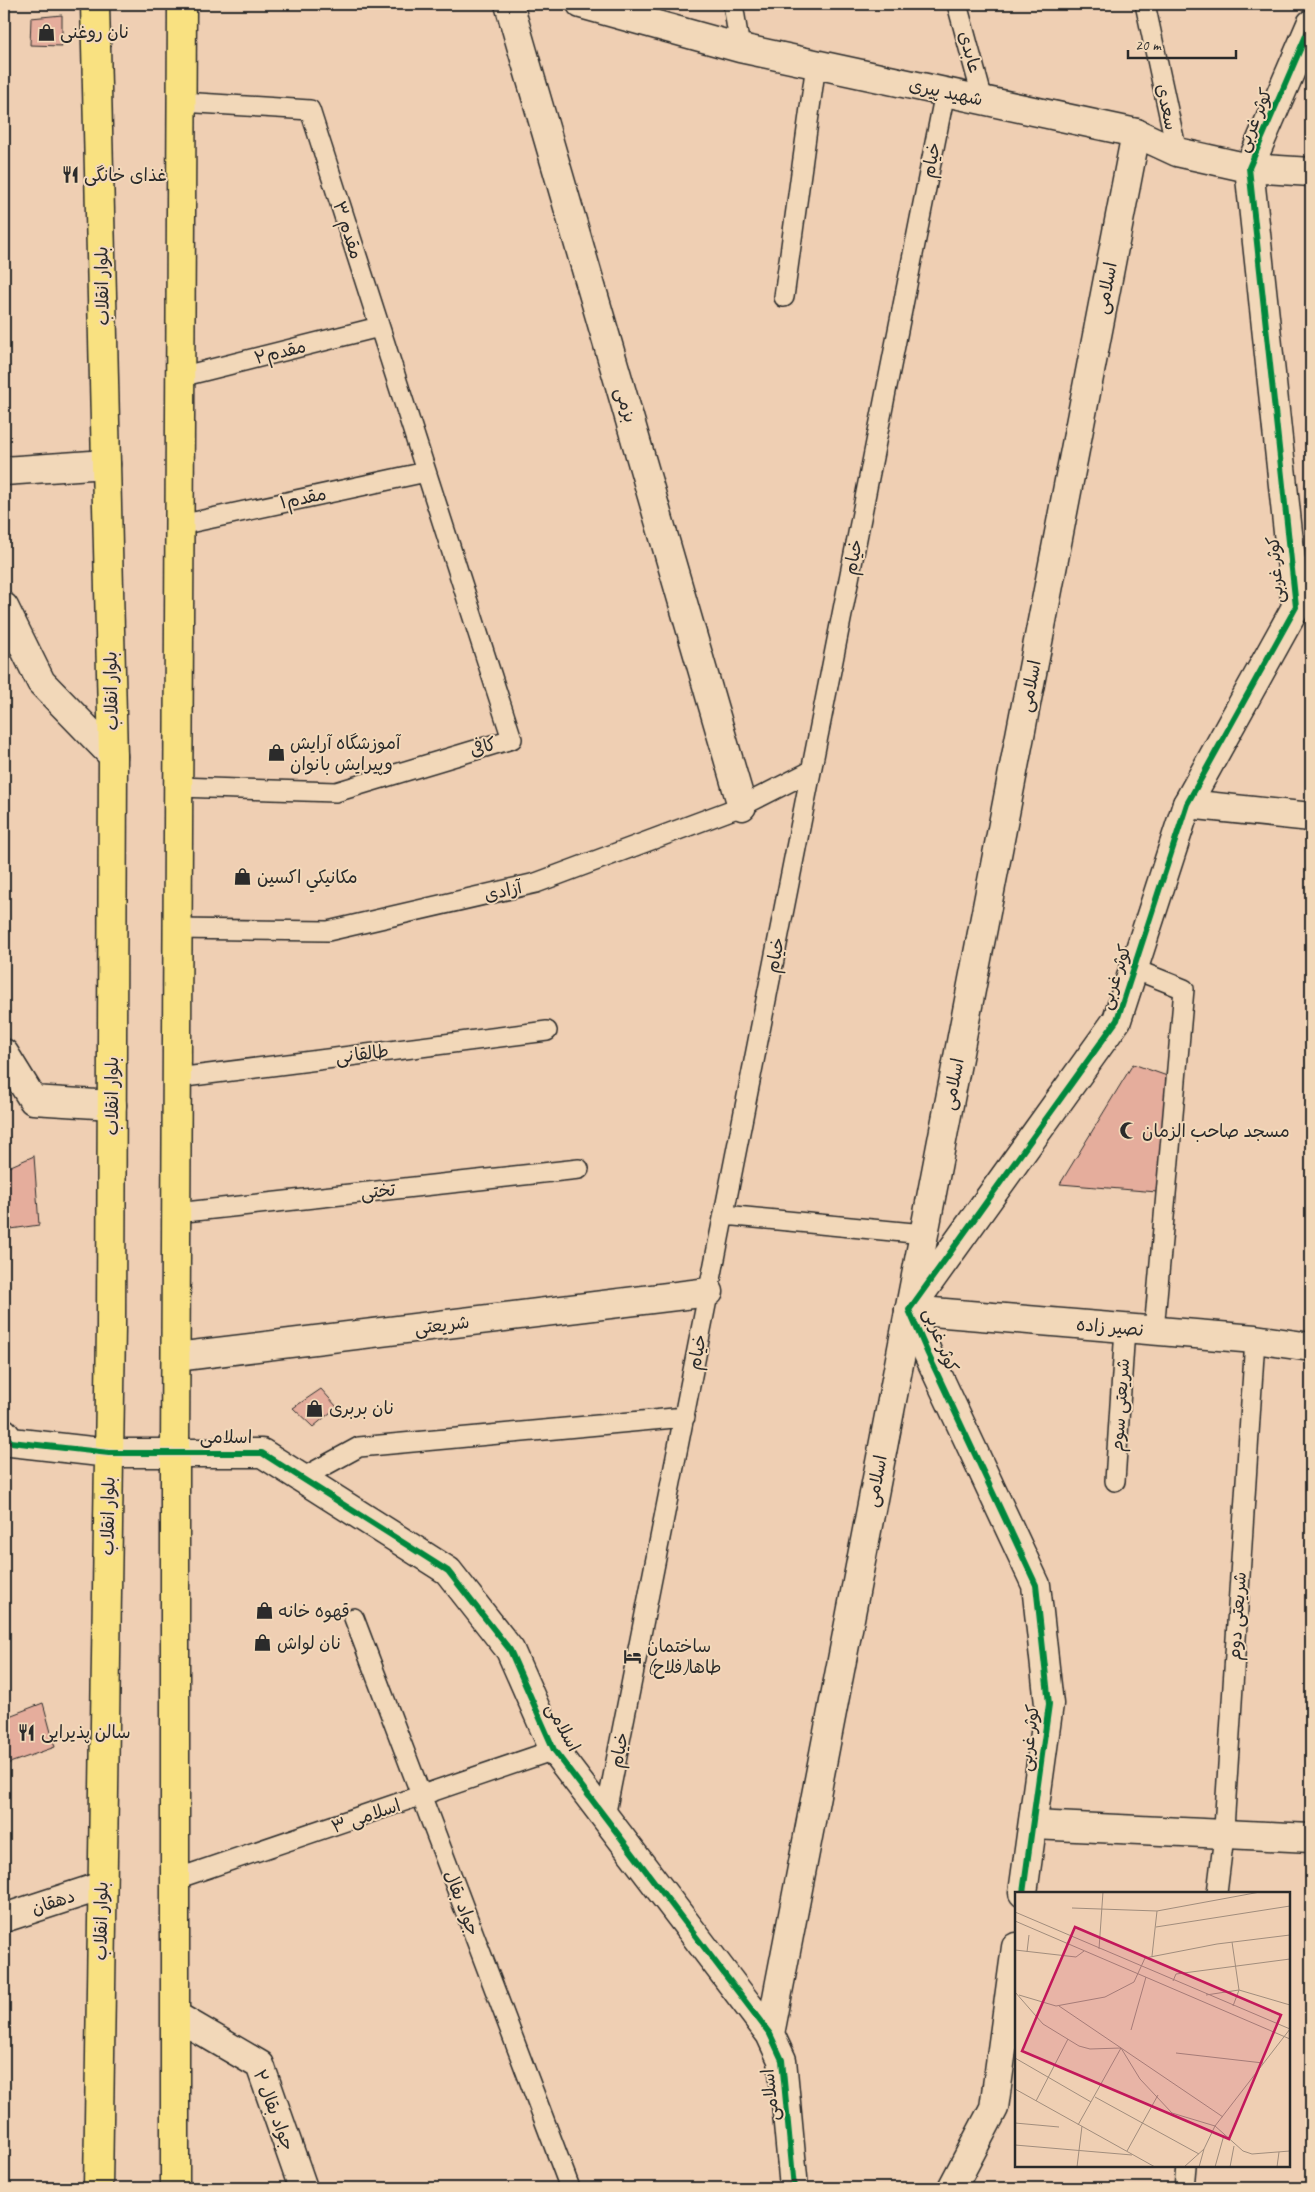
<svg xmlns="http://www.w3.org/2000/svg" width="1315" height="2192" font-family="Caveat,'Playpen Sans Arabic',sans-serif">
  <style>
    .building { fill: #e5ad9c; stroke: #2b2b2b }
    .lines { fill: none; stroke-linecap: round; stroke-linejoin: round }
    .service-casing { stroke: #2b2b2b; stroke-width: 22 }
    .minor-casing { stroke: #2b2b2b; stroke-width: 31 }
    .tertiary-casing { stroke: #2b2b2b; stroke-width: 31 }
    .primary-casing { stroke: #2b2b2b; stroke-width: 31 }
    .service { stroke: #f2d8b9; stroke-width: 19 }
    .minor { stroke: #f2d8b9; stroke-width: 28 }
    .tertiary { stroke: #f2d8b9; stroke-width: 28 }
    .primary { stroke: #f9e181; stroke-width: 28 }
    .cycleway-casing { stroke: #f2d8b9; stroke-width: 9 }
    .cycleway { stroke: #00873e; stroke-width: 6 }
    .labels { text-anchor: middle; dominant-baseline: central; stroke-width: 4; stroke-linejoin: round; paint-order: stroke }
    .poi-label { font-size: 18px; fill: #2b2b2b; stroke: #f2d8b9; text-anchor: start }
    .street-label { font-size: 18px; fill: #2b2b2b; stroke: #f2d8b9 }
    .inset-road { fill: none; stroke: #a18d7d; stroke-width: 1 }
    .view { fill: #c2185b; fill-opacity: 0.15; stroke: #c2185b; stroke-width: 2.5 }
    .inset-edge { fill: none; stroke: #2b2b2b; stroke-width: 2.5 }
  </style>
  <rect width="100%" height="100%" fill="#efcfb3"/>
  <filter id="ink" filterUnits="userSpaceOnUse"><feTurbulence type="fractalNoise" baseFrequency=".02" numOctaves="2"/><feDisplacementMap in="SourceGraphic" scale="10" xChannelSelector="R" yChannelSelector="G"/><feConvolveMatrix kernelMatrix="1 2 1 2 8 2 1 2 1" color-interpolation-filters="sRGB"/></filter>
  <g filter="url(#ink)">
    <path class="building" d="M62,15v31l-32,-1 1,-27z
      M1133,1064l37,13 -13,115 -97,-8z
      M34,1156l5,69 -35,5v-61z
      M321,1389l16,18 -24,20 -20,-19z
      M43,1703l12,44 -51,18v-47z"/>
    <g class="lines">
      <defs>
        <path id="service" d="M733,4l7,44
          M957,4l26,96
          M1145,4l32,148
          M784,297l32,-233
          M180,377l199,-50
          M180,525l246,-53
          M178,787l158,5 176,-53 -202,-629 -128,-8
          M177,929l151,2 208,-48 206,-77 69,-35
          M1134,969l50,20 -30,342
          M177,1078l370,-47
          M176,1213l403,-44
          M724,1215l200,19
          M302,1478l57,-31 326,-30
          M1115,1481l10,-152
          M354,1618l216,570
          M605,1817l340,-1725
          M176,1879l378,-129
          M1217,1893l6,-49 32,-505
          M1184,2188l2,-22"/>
        <path id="minor" d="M509,4l233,802
          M4,471l102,-7
          M4,607l37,75 72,74
          M1187,804l124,13
          M4,1053l29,47 79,5
          M909,1310l346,29 56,8
          M176,1357l533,-65
          M4,1433l7,9 98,11h153l186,118 62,79 44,100 216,284 12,26 12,128
          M1033,1825l278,13
          M4,1918l98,-32
          M176,2016l84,49 43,123
          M770,2034l366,-1901"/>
        <path id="tertiary" d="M581,4l159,44 396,85 41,19 72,16 62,4
          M1023,1893l26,-189 -13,-119 -108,-231 -19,-44 208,-290 70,-216 109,-197 -47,-439 62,-144
          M952,2188l42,-80 22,-161"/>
        <path id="primary" d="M95,4l18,752 -2,570 -13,862
          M175,2188v-736l7,-1448"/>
      </defs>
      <use href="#service" class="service-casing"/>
      <use href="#minor" class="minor-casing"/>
      <use href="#tertiary" class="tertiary-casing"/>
      <use href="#primary" class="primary-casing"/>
      <use href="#service" class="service"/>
      <use href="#minor" class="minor"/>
      <use href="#tertiary" class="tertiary"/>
      <use href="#primary" class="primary"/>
      <defs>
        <path id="cycleway" d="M4,1433l7,9 98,11h153l186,118 62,79 44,100 216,284 12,26 12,128
          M1023,1893l26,-189 -13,-119 -108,-231 -19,-44 208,-290 70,-216 109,-197 -47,-439 62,-144"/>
      </defs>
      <use href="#cycleway" class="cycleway-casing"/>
      <use href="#cycleway" class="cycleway"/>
    </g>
  </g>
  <defs>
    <symbol id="shop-bare" viewBox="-9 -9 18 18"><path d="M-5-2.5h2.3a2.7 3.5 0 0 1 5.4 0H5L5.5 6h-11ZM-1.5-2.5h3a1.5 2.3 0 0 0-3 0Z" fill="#2b2b2b" stroke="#f2d8b9" stroke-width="2.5" paint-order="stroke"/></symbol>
    <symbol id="restaurant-bare" viewBox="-9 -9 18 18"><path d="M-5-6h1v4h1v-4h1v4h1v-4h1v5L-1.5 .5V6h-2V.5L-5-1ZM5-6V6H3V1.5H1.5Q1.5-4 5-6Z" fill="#2b2b2b" stroke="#f2d8b9" stroke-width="2.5" paint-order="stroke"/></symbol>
    <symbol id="mosque-bare" viewBox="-9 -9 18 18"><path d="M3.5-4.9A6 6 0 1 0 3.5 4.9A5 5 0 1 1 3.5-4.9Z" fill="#2b2b2b" stroke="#f2d8b9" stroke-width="2.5" paint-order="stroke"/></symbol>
    <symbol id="hotel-bare" viewBox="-9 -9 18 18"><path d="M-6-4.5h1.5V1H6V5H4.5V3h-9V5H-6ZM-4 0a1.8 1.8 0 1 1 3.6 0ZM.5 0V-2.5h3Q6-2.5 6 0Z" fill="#2b2b2b" stroke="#f2d8b9" stroke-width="2.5" paint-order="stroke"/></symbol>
  </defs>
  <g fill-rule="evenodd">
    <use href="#shop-bare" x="34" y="20" width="25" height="25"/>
    <use href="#restaurant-bare" x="58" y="162" width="25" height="25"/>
    <use href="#shop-bare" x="264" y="740" width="25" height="25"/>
    <use href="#shop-bare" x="230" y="864" width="25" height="25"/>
    <use href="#mosque-bare" x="1116" y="1118" width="25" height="25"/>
    <use href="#shop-bare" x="302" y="1396" width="25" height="25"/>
    <use href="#shop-bare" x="252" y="1598" width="25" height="25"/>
    <use href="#shop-bare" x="250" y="1630" width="25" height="25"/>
    <use href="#hotel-bare" x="620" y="1644" width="25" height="25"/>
    <use href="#restaurant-bare" x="14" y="1720" width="25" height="25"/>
  </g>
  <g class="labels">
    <g class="poi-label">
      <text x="60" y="32">نان روغنی</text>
      <text x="84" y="175">غذای خانگی</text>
      <text x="290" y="743">آموزشگاه آرایش<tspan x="290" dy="21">وپیرایش بانوان</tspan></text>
      <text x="257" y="877">مكانيكي اكسين</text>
      <text x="1142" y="1131">مسجد صاحب الزمان</text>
      <text x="329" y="1408">نان بربری</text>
      <text x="278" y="1611">قهوه خانه</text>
      <text x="277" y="1643">نان لواش</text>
      <text x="647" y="1646">ساختمان<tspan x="647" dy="21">طاها(فلاح)</tspan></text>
      <text x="41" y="1732">سالن پذیرایی</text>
    </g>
    <g class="street-label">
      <text transform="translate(970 52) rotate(75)">عابدی</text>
      <text transform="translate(946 92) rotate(12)">شهید پیری</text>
      <text transform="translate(1167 107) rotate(78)">سعدی</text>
      <text transform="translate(1254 120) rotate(-67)">کوثر غربی</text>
      <text transform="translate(931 160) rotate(-79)">خیام</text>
      <text transform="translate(348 230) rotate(72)">مقدم ۳</text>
      <text transform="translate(102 286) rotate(-91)">بلوار انقلاب</text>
      <text transform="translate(1106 288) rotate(-79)">اسلامی</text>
      <text transform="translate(280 352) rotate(-14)">مقدم۲</text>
      <text transform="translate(626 405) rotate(74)">بزمی</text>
      <text transform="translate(303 498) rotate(-12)">مقدم۱</text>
      <text transform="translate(853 557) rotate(-79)">خیام</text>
      <text transform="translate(1275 570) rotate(-94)">کوثر غربی</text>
      <text transform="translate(1030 686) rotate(-79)">اسلامی</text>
      <text transform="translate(111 691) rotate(-91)">بلوار انقلاب</text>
      <text transform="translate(483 747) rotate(-17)">کافی</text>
      <text transform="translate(503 891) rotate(-13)">آزادی</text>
      <text transform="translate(775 955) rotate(-79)">خیام</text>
      <text transform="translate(1115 977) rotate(-72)">کوثر غربی</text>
      <text transform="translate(362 1054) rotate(-7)">طالقانی</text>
      <text transform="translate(953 1084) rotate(-79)">اسلامی</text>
      <text transform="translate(112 1096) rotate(-90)">بلوار انقلاب</text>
      <text transform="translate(378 1191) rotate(-6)">تختی</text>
      <text transform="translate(442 1325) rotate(-7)">شریعتی</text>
      <text transform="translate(1110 1327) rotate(5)">نصیر زاده</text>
      <text transform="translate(941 1340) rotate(69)">کوثر غربی</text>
      <text transform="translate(697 1352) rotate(-79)">خیام</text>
      <text transform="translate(1120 1405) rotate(-86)">شریعتی سوم</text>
      <text x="226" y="1437">اسلامی</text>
      <text transform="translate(876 1481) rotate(-79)">اسلامی</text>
      <text transform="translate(108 1516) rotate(-89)">بلوار انقلاب</text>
      <text transform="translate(1237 1616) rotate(-86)">شریعتی دوم</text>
      <text transform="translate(563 1727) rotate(62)">اسلامی</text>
      <text transform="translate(1029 1738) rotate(-83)">کوثر غربی</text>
      <text transform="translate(619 1750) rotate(-79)">خیام</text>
      <text transform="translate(366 1816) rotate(-19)">اسلامی ۳</text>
      <text transform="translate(53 1902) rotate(-18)">دهقان</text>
      <text transform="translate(462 1903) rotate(69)">جواد بقال</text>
      <text transform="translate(101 1921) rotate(-89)">بلوار انقلاب</text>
      <text transform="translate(770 2095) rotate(-96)">اسلامی</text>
      <text transform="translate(274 2110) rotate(69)">جواد بقال ۲</text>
    </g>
  </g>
  <g transform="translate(1015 1892)">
    <rect width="275" height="275" fill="#efcfb3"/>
    <path class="inset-road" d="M57,16l85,3 103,-19M0,20l275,117M0,29l275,118M141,35l134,-21M217,50l7,48 -6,16M84,57l4,-57M0,58l61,7 8,-6M12,60l2,-17M137,64l5,-45M158,89l3,-7 114,-15M0,100l28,32 36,22 11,3 31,-1 19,31 32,34 43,13 28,25 9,3 38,-3M4,103l37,11 49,-9 29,-15 11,-24 72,-14 73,-9M191,103l33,-5 51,15M44,114l164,111M116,138l15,-53M161,161l87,10M0,166l76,44M0,197l140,78M80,205l104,57M21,209l32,-62M0,231l44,4M63,233l43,-77M0,253l117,10M112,259l31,-56M62,275l5,-41M169,275l20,-18 11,-23 75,-97M184,275l5,-18M200,275l9,-32M215,275l4,-21M262,275l2,-15"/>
    <path class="view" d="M60,35l206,88 -52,124 -207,-88z"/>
    <rect width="275" height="275" class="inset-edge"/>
  </g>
  <rect width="1315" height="2192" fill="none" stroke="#f2d8b9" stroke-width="20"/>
  <rect x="10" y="10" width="1295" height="2172" fill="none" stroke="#2b2b2b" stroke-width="2" filter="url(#ink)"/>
  <path d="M1128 50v8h108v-8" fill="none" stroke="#2b2b2b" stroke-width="2.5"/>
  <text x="1135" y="50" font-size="15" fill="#2b2b2b" stroke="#f2d8b9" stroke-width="4" paint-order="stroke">20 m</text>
</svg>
